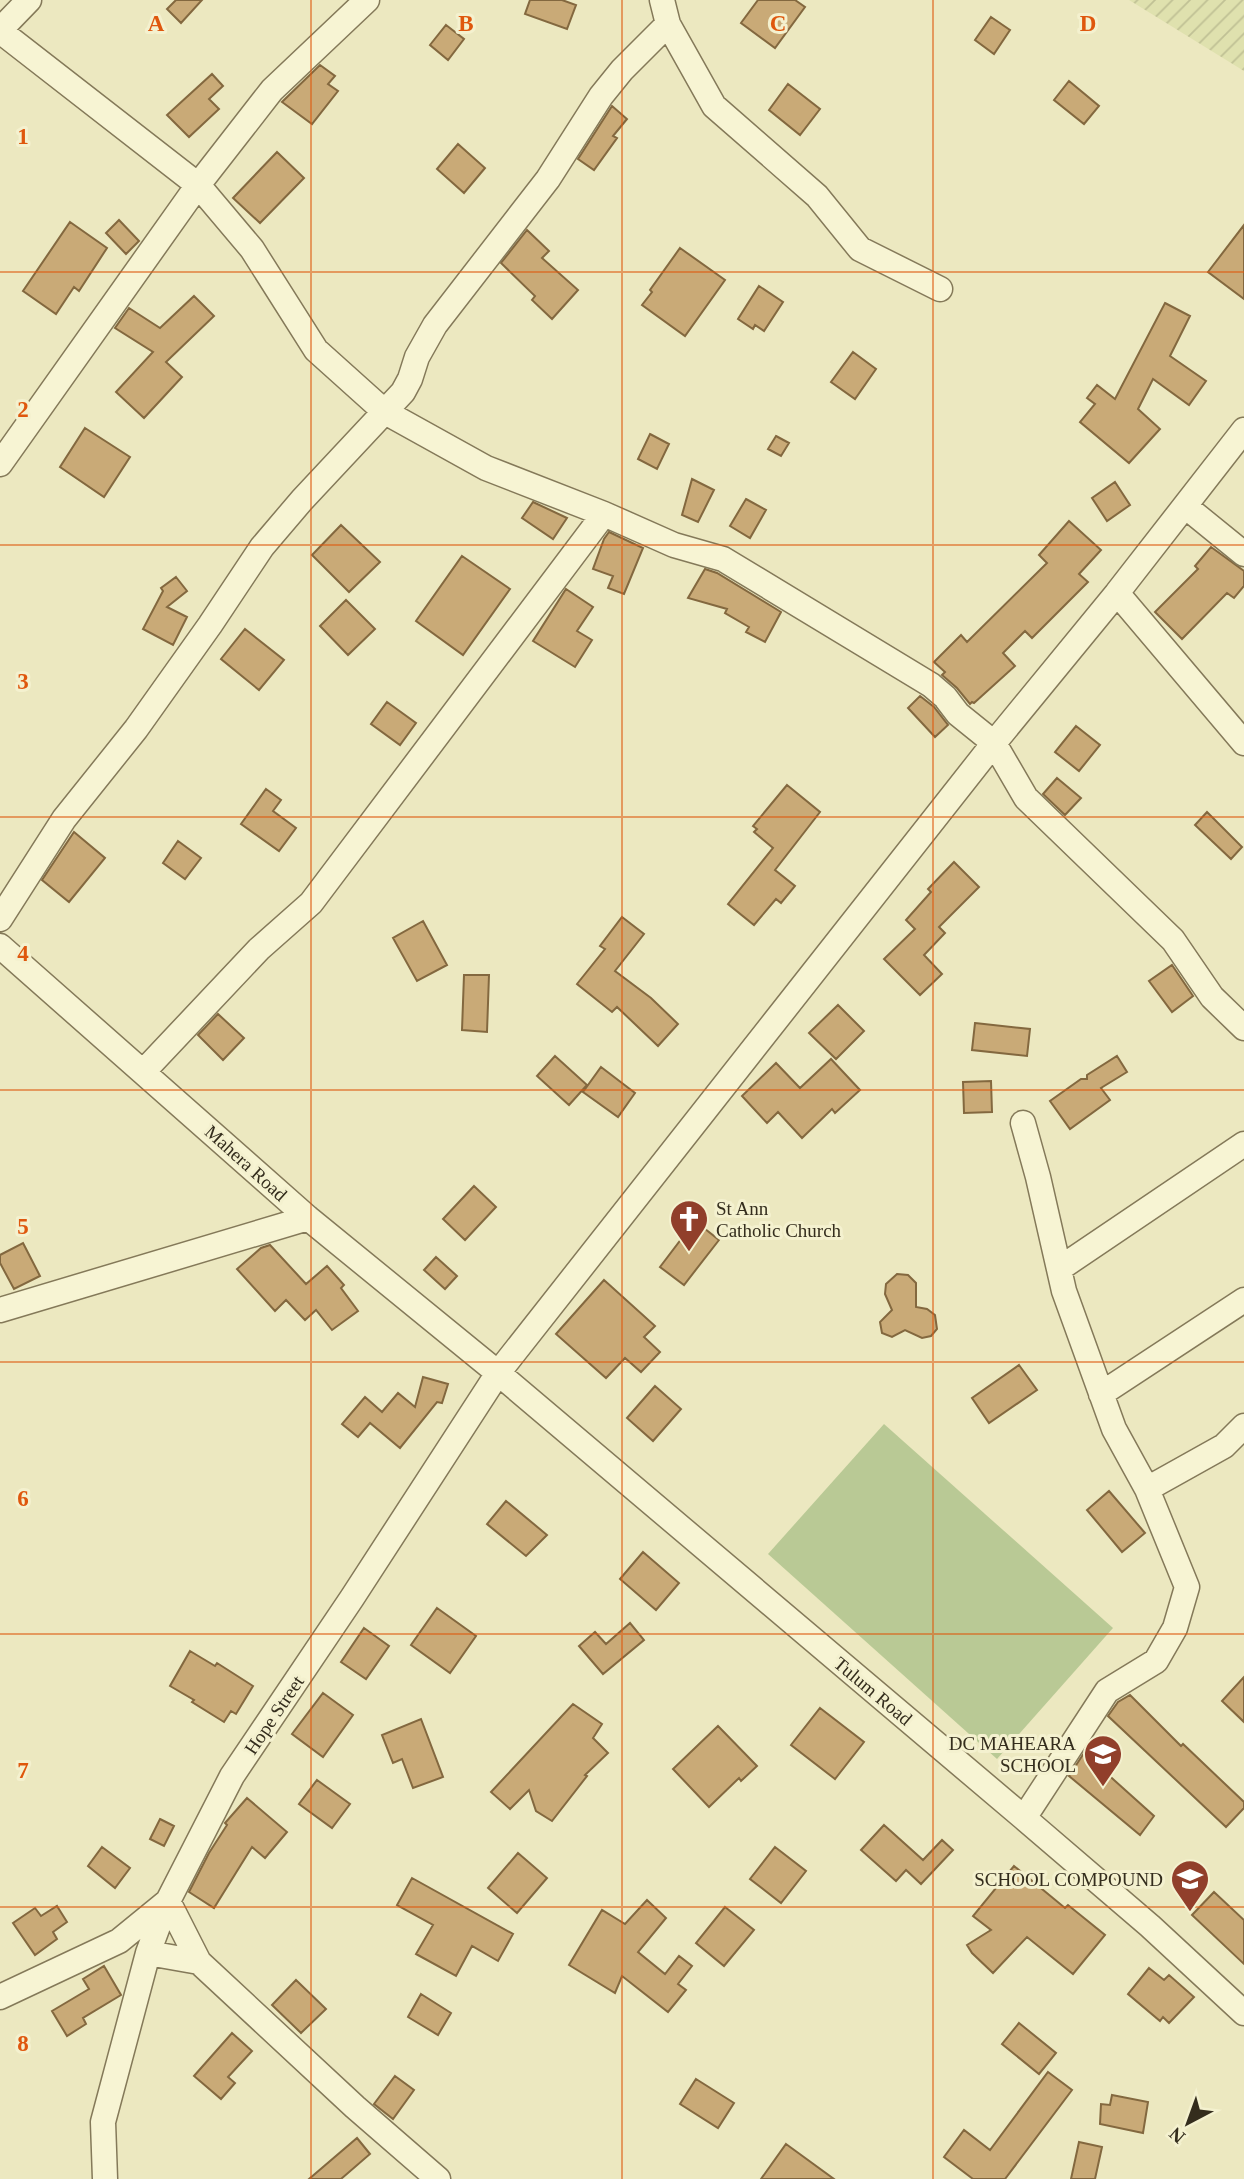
<svg xmlns="http://www.w3.org/2000/svg" width="1244" height="2179" font-family="'Times New Roman',serif">
  <style>
    .farmland { fill: url(#farmland-furrows) }
    .pitch { fill: #b9c995 }
    .building { fill: #c9aa77; stroke: #83683f; stroke-width: 2 }
    .lines { fill: none; stroke-linecap: round; stroke-linejoin: round }
    .minor-casing { stroke: #847959; stroke-width: 27 }
    .minor { stroke: #f7f4d3; stroke-width: 24 }
    .grid { fill: none; stroke: #df570d; stroke-width: 2; stroke-opacity: 0.55 }
    .labels { text-anchor: middle; dominant-baseline: central; stroke-width: 6; stroke-linejoin: round; paint-order: stroke }
    .street-label { font-size: 19px; fill: #342d1d; stroke: #f4f1cf }
    .poi-label { font-size: 19px; fill: #342d1d; stroke: #f4f1cf; text-anchor: end }
    .grid-label { font-size: 23px; text-anchor: middle; font-weight: bold; fill: #df570d; stroke: #f4f1cf; stroke-width: 6; stroke-linejoin: round; paint-order: stroke }
  </style>
  <defs>
    <pattern id="farmland-furrows" width="10" height="10" patternUnits="userSpaceOnUse" patternTransform="scale(1.75)"><rect width="10" height="10" fill="#dfe1ae"/><path d="M-1 1l2-2M0 10L10 0M9 11l2-2" fill="none" stroke="#c0c195"/></pattern>
  </defs>
  <rect width="100%" height="100%" fill="#ece8c0"/>
  <path class="farmland" d="M1129,0h115v71z"/>
  <path class="pitch" d="M884,1424l229,204 -116,131 -229,-205z"/>
  <path class="building" d="M176,0h26l-21,23 -14,-14z
    M530,0h32l14,5 -9,24 -42,-15z
    M758,0h37l10,7 -30,41 -34,-25z
    M991,17l19,13 -16,24 -19,-14z
    M446,25l18,14 -16,21 -18,-15z
    M320,65l15,11 -7,8 10,7 -26,33 -30,-22z
    M212,74l11,12 -14,13 10,10 -30,28 -22,-22z
    M1069,81l30,25 -15,18 -30,-24z
    M788,84l32,25 -20,26 -31,-25z
    M612,106l15,13 -14,17 4,2 -23,32 -16,-11z
    M458,144l27,24 -21,25 -27,-24z
    M277,152l27,26 -44,45 -27,-25z
    M119,220l20,21 -13,13 -20,-21z
    M70,222l37,26 -28,43 -5,-4 -18,27 -33,-23z
    M1244,225v74l-36,-27z
    M527,230l22,21 -7,7 36,32 -26,29 -20,-19 3,-4 -34,-33z
    M680,248l45,32 -40,56 -43,-31 10,-13 -2,-2z
    M759,286l24,16 -19,29 -9,-6 -2,4 -15,-10z
    M194,296l20,20 -48,46 16,15 -38,41 -28,-26 37,-40 -38,-24 14,-20 31,20z
    M1165,303l25,13 -20,40 36,25 -17,24 -36,-26 -15,30 22,20 -31,34 -49,-41 15,-18 -8,-6 10,-13 18,14z
    M853,352l23,17 -21,30 -24,-17z
    M85,428l45,29 -26,40 -44,-30z
    M650,434l19,10 -12,25 -19,-10z
    M776,436l13,7 -8,13 -13,-7z
    M692,479l22,11 -16,32 -16,-7z
    M1115,482l15,23 -23,16 -15,-23z
    M746,499l20,11 -16,28 -20,-12z
    M533,502l34,16 -14,21 -31,-21z
    M1069,521l32,29 -22,24 9,8 -56,56 -7,-7 -22,22 12,13 -41,37 -2,-1 -2,2 -13,-16 -15,-13 3,-3 -11,-10 27,-27 6,7 80,-79 -8,-8z
    M341,525l39,37 -31,30 -37,-37z
    M609,532l34,16 -19,46 -16,-6 5,-12 -20,-7 11,-30z
    M1211,547l33,24v15l-10,12 -7,-5 -45,46 -27,-27 43,-43 -3,-3z
    M462,556l48,33 -47,66 -47,-34z
    M705,569l12,4 64,39 -16,30 -19,-10 3,-5 -24,-14 2,-4 -39,-11z
    M176,577l11,14 -20,16 20,10 -14,28 -30,-16 20,-38 -2,-3z
    M566,589l27,18 -16,24 15,9 -17,27 -42,-26z
    M346,600l29,29 -27,26 -28,-29z
    M245,629l39,31 -25,30 -38,-31z
    M920,696l14,11 14,18 -13,12 -27,-29z
    M387,702l29,21 -16,22 -29,-21z
    M1076,726l24,19 -21,26 -24,-19z
    M1057,778l24,20 -16,17 -22,-21z
    M787,785l33,27 -45,58 20,16 -14,17 -5,-4 -22,26 -26,-21 45,-56 -19,-16 3,-3 -4,-3z
    M266,789l15,11 -8,11 23,17 -17,23 -38,-27z
    M1207,812l35,35 -11,12 -36,-34z
    M74,832l31,26 -36,44 -27,-22z
    M178,841l23,17 -16,21 -22,-16z
    M954,862l25,25 -40,40 6,6 -21,22 18,19 -22,21 -36,-36 31,-30 -9,-9 25,-28 -3,-3z
    M622,917l22,17 -29,37 36,27 27,26 -20,22 -41,-39 -5,5 -35,-28 28,-35 -5,-3z
    M423,921l24,44 -30,16 -24,-43z
    M1172,965l21,31 -21,16 -23,-31z
    M464,975h25l-2,57 -25,-2z
    M838,1005l26,26 -28,28 -27,-26z
    M218,1014l26,24 -21,22 -25,-25z
    M975,1023l55,6 -3,27 -55,-6z
    M555,1056l32,29 -18,20 -32,-29z
    M1117,1056l10,16 -26,16 9,12 -40,29 -20,-28 31,-22h6v-4z
    M831,1059l29,31 -25,23 -3,-4 -30,29 -24,-26 -11,11 -25,-27 34,-33 24,25z
    M601,1067l34,26 -17,24 -35,-25z
    M991,1081l1,31 -28,1 -1,-31z
    M474,1186l22,21 -31,33 -22,-21z
    M695,1221l24,19 -35,45 -24,-18z
    M23,1243l17,33 -26,13 -14,-26v-8z
    M270,1245l36,39 21,-18 17,19 -3,3 17,23 -26,19 -16,-20 -11,10 -19,-20 -11,11 -38,-42 24,-21z
    M436,1257l21,19 -12,13 -21,-19z
    M897,1274l11,1 8,8v24l11,2 8,6 2,14 -6,7 -9,2 -17,-8 -13,7 -10,-4 -2,-11 12,-12 -7,-16 1,-10z
    M604,1280l51,46 -11,11 16,15 -19,20 -16,-14 -19,20 -50,-44z
    M1019,1365l18,25 -48,33 -17,-25z
    M423,1377l25,7 -6,19 -5,-1 -37,46 -30,-25 -12,14 -16,-13 23,-27 17,15 16,-19 17,14z
    M655,1386l26,23 -28,32 -26,-23z
    M1109,1491l36,42 -23,19 -35,-42z
    M506,1501l41,34 -21,21 -39,-32z
    M643,1552l36,31 -23,27 -36,-31z
    M437,1608l39,28 -26,37 -39,-28z
    M630,1623l14,17 -41,34 -24,-28 16,-14 11,12z
    M364,1628l25,18 -23,33 -25,-17z
    M190,1651l25,15 2,-3 36,23 -17,28 -5,-3 -7,11 -32,-20 2,-2 -24,-14z
    M1244,1677v45l-22,-21z
    M323,1693l30,22 -30,42 -31,-23z
    M1130,1695l51,51 2,-2 61,58v6l-18,19 -118,-111 10,-14z
    M573,1704l29,20 -9,14 15,15 -23,22 2,1 -35,45 -16,-10 -7,-21 -19,19 -19,-17z
    M820,1708l44,34 -29,37 -44,-34z
    M421,1719l22,58 -30,11 -11,-29 -9,4 -11,-28z
    M718,1726l39,40 -16,15 -2,-3 -30,29 -36,-38z
    M1084,1753l70,63 -14,19 -71,-59z
    M317,1780l33,24 -18,24 -33,-24z
    M247,1798l40,34 -22,26 -13,-11 -38,61 -25,-16 20,-39 18,-28 -2,-2z
    M160,1819l14,7 -10,20 -14,-7z
    M884,1825l39,35 19,-20 11,10 -32,34 -15,-14 -10,11 -35,-31z
    M102,1847l28,21 -15,20 -27,-22z
    M775,1847l31,24 -25,32 -31,-24z
    M518,1853l29,25 -30,35 -29,-25z
    M1014,1866l51,42 3,-3 37,30 -32,39 -46,-37 -34,36 -21,-20 -5,-8 24,-15 -18,-14z
    M412,1878l101,56 -15,27 -26,-15 -16,30 -40,-22 17,-29 -36,-20z
    M1214,1892l30,28v44l-52,-49z
    M647,1900l19,18 -28,34 27,22 14,-18 13,10 -14,18 8,6 -18,22 -46,-36 -7,17 -46,-28 33,-55 23,14z
    M57,1906l10,16 -14,10 4,7 -22,16 -22,-32 22,-15 6,8z
    M725,1907l29,23 -30,36 -28,-23z
    M104,1966l17,29 -38,23 3,6 -19,12 -15,-25 37,-22 -6,-10z
    M1149,1968l15,12 5,-5 25,22 -25,26 -6,-6 -3,4 -32,-27z
    M296,1980l30,29 -25,24 -29,-28z
    M421,1994l30,19 -13,22 -30,-18z
    M1019,2023l37,30 -17,21 -37,-30z
    M232,2033l20,18 -24,26 7,6 -14,16 -27,-23z
    M1048,2072l24,18 -67,89h-32l-29,-22 20,-27 26,20z
    M395,2076l19,14 -21,29 -19,-15z
    M696,2079l38,24 -16,25 -38,-24z
    M1112,2095l36,7 -5,31 -43,-9 1,-20 9,1z
    M357,2138l13,16 -29,25h-32z
    M1079,2142l23,5 -7,32h-24z
    M786,2144l48,35h-73z"/>
  <g class="lines">
    <defs>
      <path id="minor" d="M662,0l6,24 46,82 103,90 43,53 80,40
        M0,30l29,-30
        M0,31l198,154 54,64 64,101 69,62 101,56 118,46 70,31 49,14 208,126 14,12 13,17 36,29 32,55 147,142 39,57 32,31
        M0,464l198,-279 74,-95 95,-90
        M1185,506l59,48
        M1117,593l127,150
        M0,919l64,-100 72,-90 74,-104 52,-78 40,-47 101,-108 7,-13 7,-22 18,-32 113,-146 53,-83 21,-26 46,-46
        M0,946l308,272 190,155 526,445 126,108 94,87
        M143,1072l116,-123 52,-46 293,-389
        M1023,1123l15,54 26,114 50,138 33,60
        M1059,1269l185,-125
        M0,1310l308,-92
        M1101,1394l143,-94
        M1024,1818l83,-127 49,-30 19,-33 12,-41 -40,-98 77,-43 20,-20
        M168,1901l31,61 156,145 83,72
        M148,1953l51,9
        M0,1997l119,-56 49,-40 64,-125 120,-178 146,-225 496,-630 123,-150 127,-163
        M105,2179l-2,-57 45,-169 19,-51"/>
    </defs>
    <use href="#minor" class="minor-casing"/>
    <use href="#minor" class="minor"/>
  </g>
  <path class="grid" d="M311,0v2179M622,0v2179M933,0v2179M0,272h1244M0,545h1244M0,817h1244M0,1090h1244M0,1362h1244M0,1634h1244M0,1907h1244"/>
  <defs>
    <symbol id="church-pin" viewBox="-11 -11 22 30"><path d="M0 17L-7.5 6A9.5 9.5 0 1 1 7.5 6Z" fill="#913f2b" stroke="#f4f1cf"/><path d="M-1.2-6h2.4v3.5h3.3v2.4h-3.3V6h-2.4V-.1h-3.3v-2.4h3.3Z" fill="#fff"/></symbol>
    <symbol id="school-pin" viewBox="-11 -11 22 30"><path d="M0 17L-7.5 6A9.5 9.5 0 1 1 7.5 6Z" fill="#913f2b" stroke="#f4f1cf"/><path d="M0-5L7-2L0 1L-7-2ZM-4 1L0 2.5L4 1V4Q0 6-4 4Z" fill="#fff"/></symbol>
  </defs>
  <g fill-rule="evenodd">
    <use href="#church-pin" x="667" y="1197" width="44" height="60"/>
    <use href="#school-pin" x="1081" y="1732" width="44" height="60"/>
    <use href="#school-pin" x="1168" y="1857" width="44" height="60"/>
  </g>
  <g class="labels">
    <g class="street-label">
      <text transform="translate(246 1163) rotate(42)">Mahera Road</text>
      <text transform="translate(873 1691) rotate(40)">Tulum Road</text>
      <text transform="translate(274 1715) rotate(-56)">Hope Street</text>
    </g>
    <g class="poi-label">
      <text x="716" y="1208" text-anchor="start">St Ann<tspan x="716" dy="22">Catholic Church</tspan></text>
      <text x="1076" y="1743">DC MAHEARA<tspan x="1076" dy="22">SCHOOL</tspan></text>
      <text x="1163" y="1879">SCHOOL COMPOUND</text>
    </g>
  </g>
  <g class="grid-label">
    <text x="156" y="31">A</text>
    <text x="466" y="31">B</text>
    <text x="778" y="31">C</text>
    <text x="1088" y="31">D</text>
    <text x="23" y="144">1</text>
    <text x="23" y="417">2</text>
    <text x="23" y="689">3</text>
    <text x="23" y="961">4</text>
    <text x="23" y="1234">5</text>
    <text x="23" y="1506">6</text>
    <text x="23" y="1778">7</text>
    <text x="23" y="2051">8</text>
  </g>
  <g transform="translate(1188 2123) rotate(221)" stroke="#f4f1cf" stroke-width="5" paint-order="stroke">
  <path d="M0-5L12 26L0 18L-12 26Z" fill="#342d1d"/>
  <text y="-10" font-size="19" font-weight="bold" text-anchor="middle" fill="#342d1d">N</text>
  </g>
</svg>
